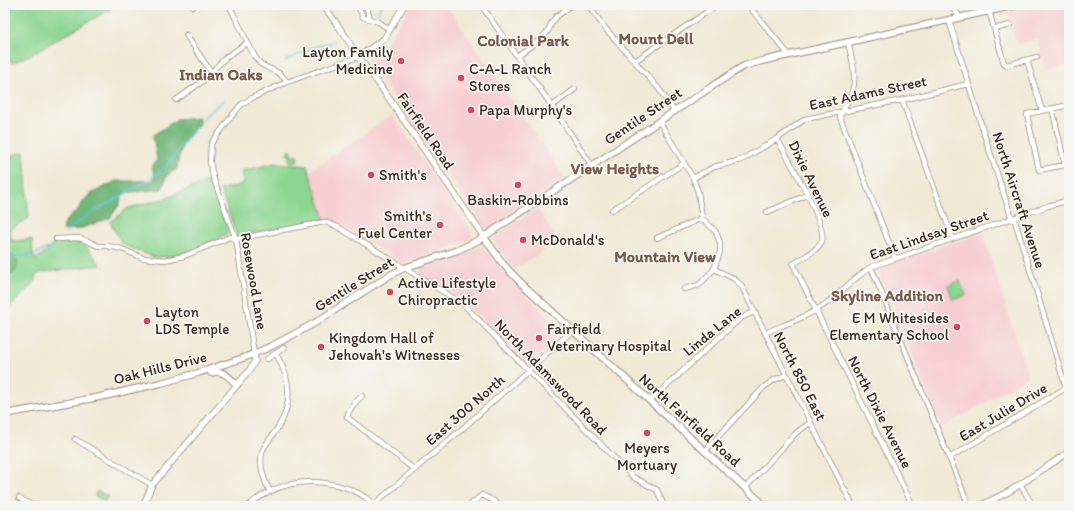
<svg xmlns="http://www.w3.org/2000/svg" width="1074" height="511" font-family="Itim,sans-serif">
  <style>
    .built { fill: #f7cfd2 }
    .green { fill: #8dd692; stroke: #648058 }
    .forest { fill: #72b77c; stroke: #56704d }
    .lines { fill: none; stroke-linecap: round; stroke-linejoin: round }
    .stream { stroke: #60c6de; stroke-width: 1.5 }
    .minor-casing { stroke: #968a7a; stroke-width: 6 }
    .tertiary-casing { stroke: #968a7a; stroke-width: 7 }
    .secondary-casing { stroke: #968a7a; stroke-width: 8 }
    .minor { stroke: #fff; stroke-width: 4.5 }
    .tertiary { stroke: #fff; stroke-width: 5.5 }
    .secondary { stroke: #fff; stroke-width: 6 }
    .poi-dot { fill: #d1495b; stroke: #f6f6f2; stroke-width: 1.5 }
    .labels { text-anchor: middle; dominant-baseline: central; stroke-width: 3.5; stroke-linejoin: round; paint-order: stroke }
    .poi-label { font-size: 15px; fill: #3b2a1e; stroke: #f6f6f2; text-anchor: start }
    .street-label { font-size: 15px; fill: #3b2a1e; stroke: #f6f6f2 }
    .neighbourhood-label { font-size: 16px; font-weight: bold; fill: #795a4b; stroke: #f6f6f2 }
  </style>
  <rect width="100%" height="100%" fill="#f6f6f2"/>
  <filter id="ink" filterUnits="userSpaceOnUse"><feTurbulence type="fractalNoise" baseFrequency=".025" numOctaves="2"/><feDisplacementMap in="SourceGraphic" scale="8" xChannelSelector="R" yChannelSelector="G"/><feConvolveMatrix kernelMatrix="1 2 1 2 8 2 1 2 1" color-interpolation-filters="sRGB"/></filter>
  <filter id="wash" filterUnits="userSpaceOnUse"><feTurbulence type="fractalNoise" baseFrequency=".012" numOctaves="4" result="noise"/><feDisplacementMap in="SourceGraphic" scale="16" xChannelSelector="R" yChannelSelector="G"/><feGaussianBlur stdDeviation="0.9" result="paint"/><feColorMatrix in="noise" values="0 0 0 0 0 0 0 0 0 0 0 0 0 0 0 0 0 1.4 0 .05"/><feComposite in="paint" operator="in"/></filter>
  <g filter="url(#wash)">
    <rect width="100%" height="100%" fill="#f0e9d5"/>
    <path class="built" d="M410,5h36l119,173 -77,51 -4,-2 -117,-169 1,-3 15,-9 6,-6z
      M1039,5h30v60l-24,5 -8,-31 -20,6 -10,-33z
      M392,115l81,120 -3,4 -13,6 -54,18 -63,-38 -15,-6 -16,-47z
      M537,208l22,33 -44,28 -17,-21 -5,-10z
      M983,233l45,144 -86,51 -61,-150 -1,-5 5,-7z
      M479,247h4l25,31 56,53 -1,4 -34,29h-3l-65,-65 -40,-24 -1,-6 2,-3 38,-11z"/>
    <path class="green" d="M5,5h112l-87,50 -18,8 -7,-15z
      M290,150l2,1v5l5,-2 1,6 -6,2 -2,-1 -1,-2 2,-3 -3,-1 -2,-2z
      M24,152l5,66 -19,11 2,12 20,-2 1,15 2,6 13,-10 8,-9 22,-1 4,2 19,23 -57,7 -8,3 -1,5 -3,5 -27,27v-155z
      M276,163l31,3 18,53 -85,17h-3l-17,-47 14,-2 9,-4 -2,-12z
      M209,180l20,53 -39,18 -15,5 -21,1 -32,-13 -12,-22 18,-14 36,-9z
      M960,281l6,14 -13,5 -5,-15z
      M97,491l11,5 -3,5 -10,-5z"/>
    <path class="forest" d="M198,117l2,8 -15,13 -6,18 -2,13 -10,6 -5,14 -39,4 -4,12 -9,13 -31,11 -16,1v-5l5,-7 9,-7 6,-9 6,-7 27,-14h37l2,-4 -3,-11 5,-6 -4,-25 10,-6 14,-10z
      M5,252c12,3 17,11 8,22l-8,-1z"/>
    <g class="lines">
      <path class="stream" d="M378,12l4,-7
        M285,61l27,-13 23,-7
        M65,232l28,-20 56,-32 16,-13 39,-50 20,-17
        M5,258l28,-3 20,-9"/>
    </g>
  </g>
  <g filter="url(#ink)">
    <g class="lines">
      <defs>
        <path id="minor" d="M192,5l1,2
          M229,5l26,52c2,2 4,6 6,7 12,8 17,5 26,18
          M361,5l-2,3 4,9 16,5 11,8
          M366,5l4,14
          M481,5l71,101 40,60
          M588,5l17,23 54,61 15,22
          M748,5l41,50
          M950,5l10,12
          M989,11l15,52 3,2 30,-8
          M949,20l37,120 26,79 3,2 51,167
          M994,29l16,-4
          M186,35l25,37
          M848,42c3,15 10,34 4,50 -3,9 -9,16 -12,25l55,141
          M517,56l26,-19 5,-6 4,-9 5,-6 15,-11
          M1027,60l15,51
          M635,61l82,-56
          M176,100l27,-19 23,-24 21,-14
          M902,100l51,139
          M552,106l23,-17
          M1052,108l13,57 -26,5 -12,-56 42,-9
          M659,121l34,57 5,14 4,26 14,14 4,11v9l-6,17 -15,16 -15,4
          M777,139c10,17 50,85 45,102 -2,8 -21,18 -29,23l120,242
          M693,178l21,-11 27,-7 36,-21 28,-20 97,-19 66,-16
          M612,210l71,-46
          M767,212l40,-17
          M657,238l45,-20
          M56,239l23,-1 9,3 10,5h10l14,3 21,9 22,2 19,-4 46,-19 6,2 89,-17 13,5 125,77 170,173 24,13 7,16
          M871,267l98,239
          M714,269l19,9 8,7 112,221
          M765,333c21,-9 45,-17 63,-31 15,-11 27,-25 43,-35l177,-61 21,-6
          M254,354l-18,-115 -23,-62 -3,-15 1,-18 23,-31 7,-8 11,-7 35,-16 71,-25
          M267,359l17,-11
          M362,396c-7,6 -13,12 -15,21l68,53
          M650,401l84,-77 9,-7 11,-5
          M75,439l77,46
          M705,451l59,-64 10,-7 12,-5
          M949,458l120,-72
          M1020,484l13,22
          M745,488l52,-56 13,-9
          M270,492c-6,-12 -11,-26 -8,-39 2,-9 10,-16 15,-24 17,-25 14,-50 -1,-75
          M19,498l14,8
          M248,506c6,-5 13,-10 21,-14 33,-17 80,-12 107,14
          M372,506l90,-77 110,-98
          M469,506l13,-11 12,6 5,5"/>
        <path id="tertiary" d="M323,5l21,29 14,23 21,27 105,153
          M358,57l26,-18 20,-34
          M143,506l9,-21 97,-114 6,-10 -1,-7
          M980,506l30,-15 59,-39"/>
        <path id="secondary" d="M484,237l19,27 18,19 244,223
          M211,373c12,-4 18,4 26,12
          M5,414l95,-17 61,-14 37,-10 48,-16 26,-11 41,-22 77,-49 14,-7 54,-18 21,-10 252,-166 13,-8 18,-5 255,-56"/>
      </defs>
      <use href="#minor" class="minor-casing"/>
      <use href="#tertiary" class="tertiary-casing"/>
      <use href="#secondary" class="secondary-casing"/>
      <use href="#minor" class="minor"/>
      <use href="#tertiary" class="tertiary"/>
      <use href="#secondary" class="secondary"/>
    </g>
  </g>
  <g class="poi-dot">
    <circle cx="401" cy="61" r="4"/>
    <circle cx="461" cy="78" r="4"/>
    <circle cx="471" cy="110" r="4"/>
    <circle cx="371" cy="175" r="4"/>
    <circle cx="518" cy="185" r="4"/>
    <circle cx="440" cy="225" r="4"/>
    <circle cx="523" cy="240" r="4"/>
    <circle cx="390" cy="292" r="4"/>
    <circle cx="147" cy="321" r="4"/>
    <circle cx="957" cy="327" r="4"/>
    <circle cx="539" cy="338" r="4"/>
    <circle cx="321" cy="347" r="4"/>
    <circle cx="647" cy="433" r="4"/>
  </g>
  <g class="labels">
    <g class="poi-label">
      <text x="393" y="52" text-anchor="end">Layton Family<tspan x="393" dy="17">Medicine</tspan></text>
      <text x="469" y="69">C-A-L Ranch<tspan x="469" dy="17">Stores</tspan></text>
      <text x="479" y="110">Papa Murphy's</text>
      <text x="379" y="175">Smith's</text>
      <text x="518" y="200" text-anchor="middle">Baskin-Robbins</text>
      <text x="432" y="216" text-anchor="end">Smith's<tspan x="432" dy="17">Fuel Center</tspan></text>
      <text x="531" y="240">McDonald's</text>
      <text x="398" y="283">Active Lifestyle<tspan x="398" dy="17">Chiropractic</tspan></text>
      <text x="155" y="312">Layton<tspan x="155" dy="17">LDS Temple</tspan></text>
      <text x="949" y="318" text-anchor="end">E M Whitesides<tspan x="949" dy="17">Elementary School</tspan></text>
      <text x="547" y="329">Fairfield<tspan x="547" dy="17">Veterinary Hospital</tspan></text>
      <text x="329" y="338">Kingdom Hall of<tspan x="329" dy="17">Jehovah's Witnesses</tspan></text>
      <text x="647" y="448" text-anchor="middle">Meyers<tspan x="647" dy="17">Mortuary</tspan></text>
    </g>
    <g class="street-label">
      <text transform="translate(868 93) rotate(-12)">East Adams Street</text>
      <text transform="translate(643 116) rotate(-34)">Gentile Street</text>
      <text transform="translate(426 131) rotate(56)">Fairfield Road</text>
      <text transform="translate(811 179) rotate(64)">Dixie Avenue</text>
      <text transform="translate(1019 200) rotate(72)">North Aircraft Avenue</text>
      <text transform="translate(929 235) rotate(-19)">East Lindsay Street</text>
      <text transform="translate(254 281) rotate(80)">Rosewood Lane</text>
      <text transform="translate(354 284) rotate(-32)">Gentile Street</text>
      <text transform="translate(712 331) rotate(-39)">Linda Lane</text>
      <text transform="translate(160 368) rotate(-14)">Oak Hills Drive</text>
      <text transform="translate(800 376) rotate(63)">North 850 East</text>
      <text transform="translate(551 377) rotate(46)">North Adamswood Road</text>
      <text transform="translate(465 410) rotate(-41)">East 300 North</text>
      <text transform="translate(880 412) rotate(63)">North Dixie Avenue</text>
      <text transform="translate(1003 412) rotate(-31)">East Julie Drive</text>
      <text transform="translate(690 420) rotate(42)">North Fairfield Road</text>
    </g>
    <g class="neighbourhood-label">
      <text x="656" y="38">Mount Dell</text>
      <text x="523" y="40">Colonial Park</text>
      <text x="221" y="74">Indian Oaks</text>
      <text x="615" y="168">View Heights</text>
      <text x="665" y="256">Mountain View</text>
      <text x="887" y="295">Skyline Addition</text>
    </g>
  </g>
  <rect width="1074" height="511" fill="none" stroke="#f6f6f2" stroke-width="20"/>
</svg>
